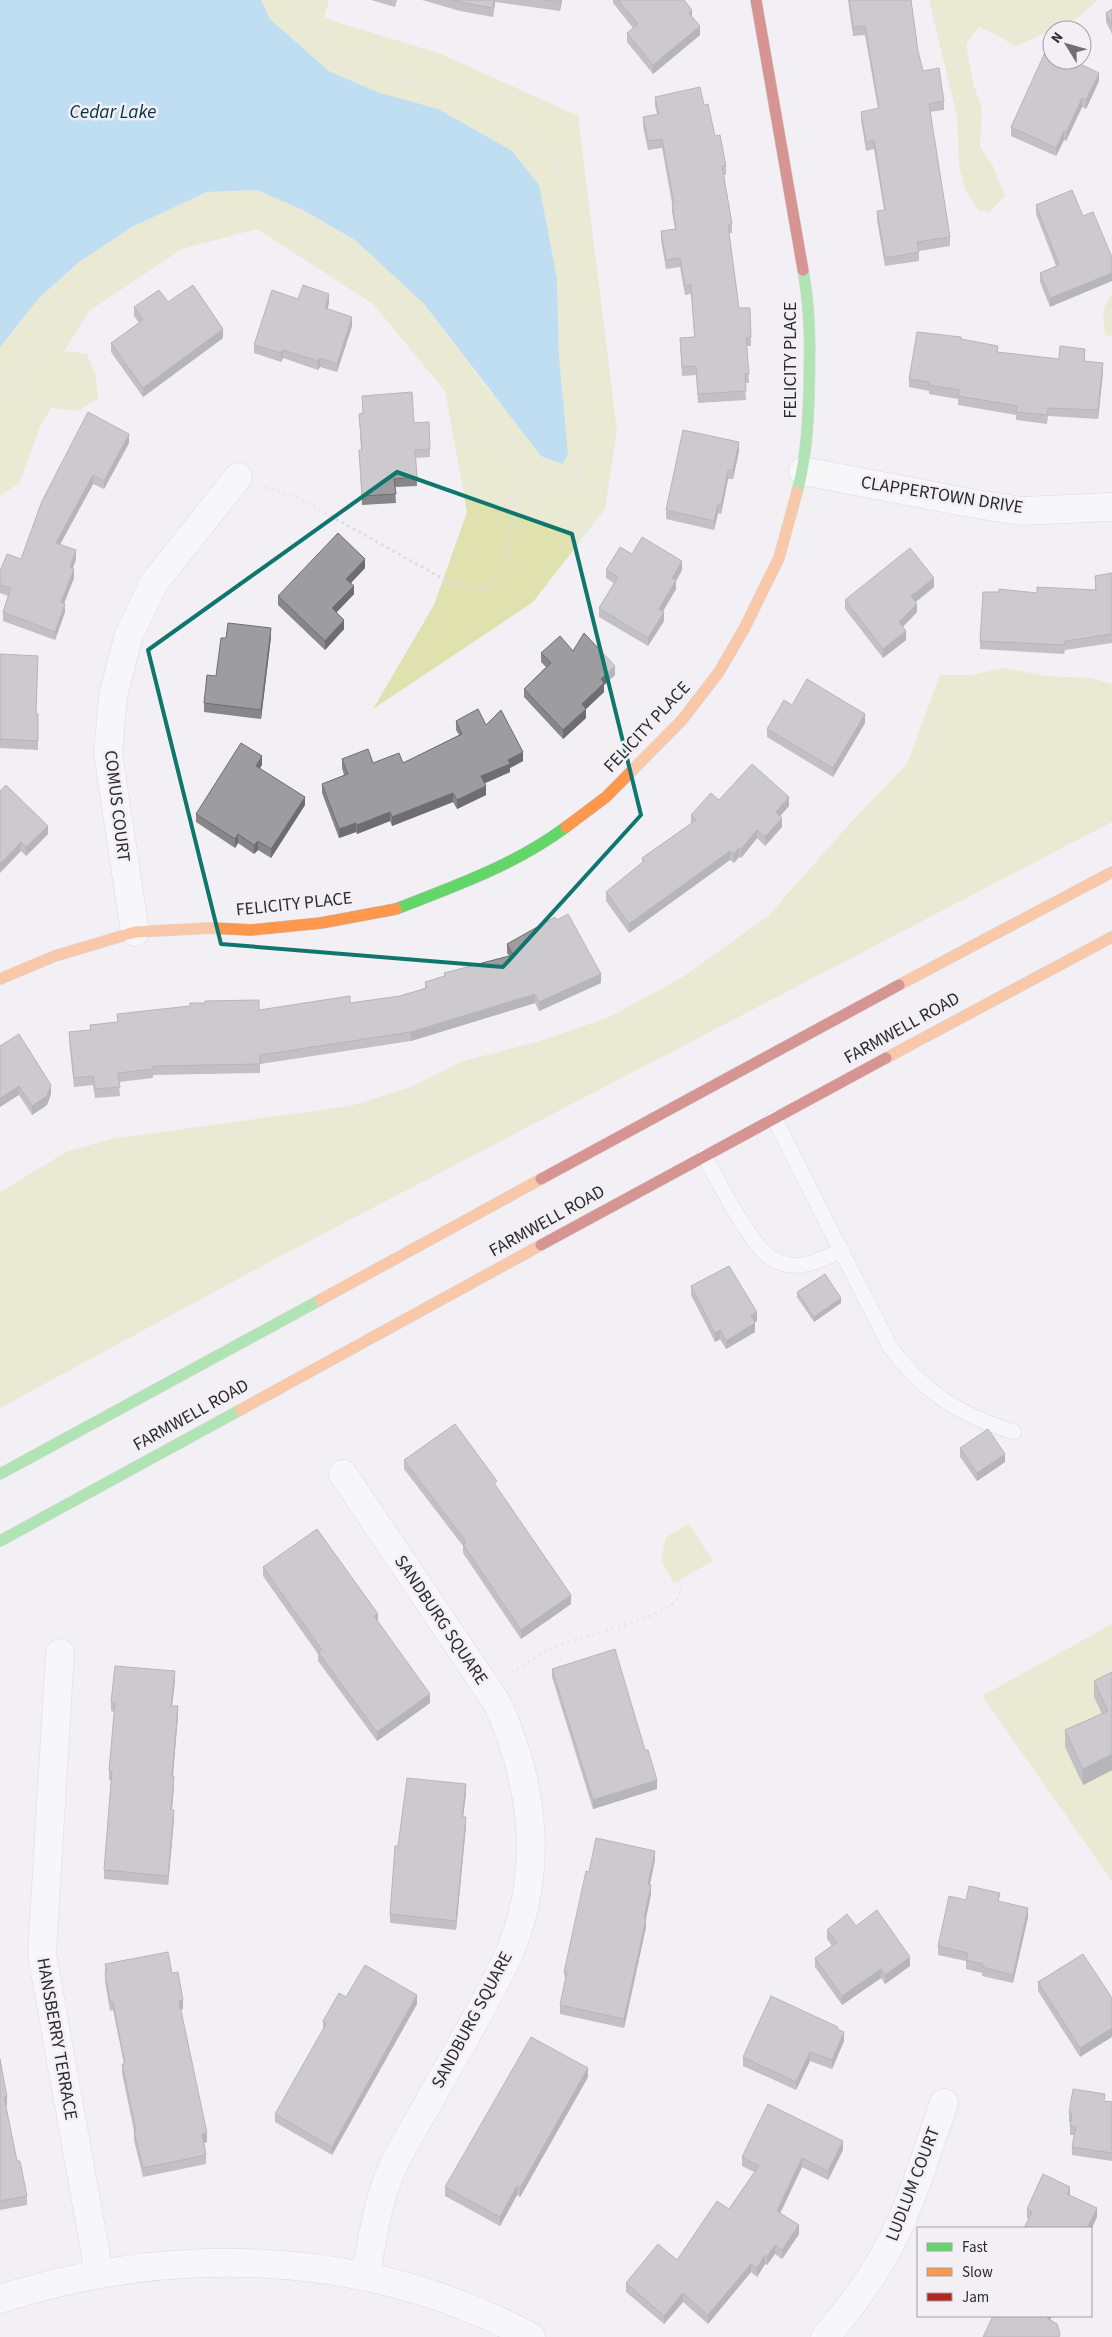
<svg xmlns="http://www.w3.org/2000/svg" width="1112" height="2337" font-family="'Source Sans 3',sans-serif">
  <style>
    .green { fill: #dfe1ae }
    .water { fill: #83c7ee }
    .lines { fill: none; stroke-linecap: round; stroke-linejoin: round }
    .lane-casing { stroke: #c0bfc1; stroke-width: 16 }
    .street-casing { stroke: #c0bfc1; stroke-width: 29 }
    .fast-casing { stroke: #c0bfc1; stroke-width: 12 }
    .slow-casing { stroke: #c0bfc1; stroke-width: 12 }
    .jam-casing { stroke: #c0bfc1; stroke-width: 12 }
    .path { stroke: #dcdcdc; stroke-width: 3; stroke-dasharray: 2.5 4; stroke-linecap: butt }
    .lane { stroke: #fdfdfd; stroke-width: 15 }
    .street { stroke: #fdfdfd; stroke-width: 28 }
    .fast { stroke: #63d668; stroke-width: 11 }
    .slow { stroke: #ff974d; stroke-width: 11 }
    .jam { stroke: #b3261e; stroke-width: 11 }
    .wall { fill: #878689 }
    .shaded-wall { fill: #6e6d6f }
    .building { fill: #9d9c9f; stroke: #6e6d6f }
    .marked { fill: none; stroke: #0f766e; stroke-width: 4; stroke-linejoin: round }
    .labels { text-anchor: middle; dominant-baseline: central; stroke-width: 5; stroke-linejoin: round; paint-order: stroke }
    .street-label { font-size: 18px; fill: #2b2a2c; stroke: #f2eff5 }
    .water-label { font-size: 19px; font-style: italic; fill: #033146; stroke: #f2eff5 }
  </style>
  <rect width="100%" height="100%" fill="#f2f0f4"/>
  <path class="green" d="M261,0h68l-5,18 117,36 137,62 39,315 -12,78 -72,93 -160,107 61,-104 33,-93 -22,-121 -72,-87 -116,-75 -75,20 -93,62 -26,43 4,-3 20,3 9,23 2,21 -20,13 -27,-3 -11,19 -20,55 -20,14v-149l39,-49 40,-36 53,-35 75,-35 50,-2 46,20 52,30 69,64 68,90 67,-37 -2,-78 -180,-187 -48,-21 -59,-52z
    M929,0h169l-19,17 -64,30 -16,-11 -20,-9 -13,17 8,42 8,23 -2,37 13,20 12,30 -16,16 -10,-1 -14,-22 -6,-24 -2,-49z
    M1112,294v42l-7,-1c-2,-16 -4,-28 7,-41z
    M1004,668l41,8 45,2 22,6v138l-837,437 -275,149v-216l66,-40 45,-13 239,-33 61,-19 52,-26 77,-20 69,-24 74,-40 85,-61 84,-95 55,-57 33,-89h30z
    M689,1524l24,37 -39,22 -13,-23 5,-23z
    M1112,1624v257l-130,-185z"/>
  <path class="water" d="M0,0h261l9,19 59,52 48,21 61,17 74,42 27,34 18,94 2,78 9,98 -6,9 -21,-8 -117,-152 -69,-64 -52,-30 -46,-20 -50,2 -75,35 -53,35 -40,36 -39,49z"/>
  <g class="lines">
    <defs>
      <path id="lane" d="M774,1118l116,229c36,47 68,67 124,85
        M704,1156c17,29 37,71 59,95 6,7 18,13 27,14 19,2 36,-8 52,-15"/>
      <path id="street" d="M803,471l167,32 51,8 91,-4
        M135,932l-27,-179 5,-57 15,-58 25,-54 85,-107
        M343,1474l154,229c39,85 48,176 7,262 -25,51 -55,100 -82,149 -11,19 -22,37 -31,57 -14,30 -19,73 -26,106
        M60,1653l-18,301 57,319
        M0,2299c174,-56 368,-50 531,38
        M825,2337c31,-35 57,-73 76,-115 17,-38 29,-80 43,-119"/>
      <path id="fast" d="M797,492c9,-32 11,-66 12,-99 1,-44 2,-79 -6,-123
        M396,909c59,-23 119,-44 170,-82
        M0,1474l320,-174
        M0,1541l240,-131"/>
      <path id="slow" d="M566,827l40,-30 76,-77 37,-48 26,-45 34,-69 18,-66
        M0,979l55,-23 80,-24 76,-4 40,2 70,-7 75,-14
        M899,985l213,-113
        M886,1058l226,-121
        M320,1300l221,-121
        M240,1410l301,-165"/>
      <path id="jam" d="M756,0l47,270
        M541,1179l358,-194
        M541,1245l345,-187"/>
    </defs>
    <use href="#lane" class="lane-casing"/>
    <use href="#street" class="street-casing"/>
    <use href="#fast" class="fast-casing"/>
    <use href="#slow" class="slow-casing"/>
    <use href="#jam" class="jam-casing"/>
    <path class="path" d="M0,394l61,-89 32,-30 77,-42 43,-16 32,-5 18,5 94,57 37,34 50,51 52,84 23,26
      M265,487l35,12 147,82 26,8 18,-2c21,-32 22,-80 28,-118 18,12 32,25 54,18l10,-35 -3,-93 -8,-51 -6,-115 -9,-24 -11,-15 -34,-28 -46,-27 -84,-25 -33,-15 -31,-18 -17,-21 -8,-20
      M511,1673c14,-8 28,-20 43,-26 24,-10 113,-29 124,-49 4,-6 2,-12 1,-18"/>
    <use href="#lane" class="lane"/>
    <use href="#street" class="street"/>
    <use href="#fast" class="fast"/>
    <use href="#slow" class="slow"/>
    <use href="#jam" class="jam"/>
  </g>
  <path class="wall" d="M371,0h26l-2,7z
    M422,0h140l-2,11 -65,-9 -2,15 -33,-6z
    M613,0h71l16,35 -47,39 -26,-32v-9l6,-5 -20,-25z
    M848,0h63l7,51 5,20 21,30v9l-14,2 20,125v9l-31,5v10l-34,5 -8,-46v-9l7,-1 -10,-61 -8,2 -5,-31v-8l17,-3 -13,-74 -12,1z
    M1112,9v25l-6,-12v-9z
    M1099,81l-13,28 -4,-2 -16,34 -2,-1 -8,16 -45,-20v-9z
    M655,97l49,8 22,61v9h-2l8,49v9h-3l10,75 12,29v9h-4l2,37h-4l1,17 -48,3 -2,-28 -14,1 -2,-38 14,-1 -3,-43 -6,1 -5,-28 -14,2 -5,-29v-9l14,-2 -3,-17v-9l-10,-55 -14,2 -5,-24v-9l14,-3 -2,-8z
    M1036,205l47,11 -33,91 -10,-25v-9l16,-7 -20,-52z
    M298,299l31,4 -2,6 25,17 -15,46 -17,-5 -2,3 -35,-12 -2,4 -27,-9v-8z
    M168,302l55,36 -80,59 -32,-45v-9l28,-20 -5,-7v-9z
    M961,339l37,13 61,7 26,-2v4l18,11 -5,47 -50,-3 -1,8 -31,-4v-5l-58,-10v-6l-29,-5v-3l-20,-4v-8z
    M362,396l52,27 16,26v8l-14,1 1,28 -22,1 1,16 -34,2 -3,-55h2l-2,-36 4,-1z
    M129,443l-25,46 -11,-5 -33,60 16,15 -3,9 1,10 -10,25 1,9 -10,28 -52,-19v-9l5,-16 -8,-3v-22l21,-12 21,-58z
    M739,451l-6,28h-5l-7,35 -3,-1 -4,17 -48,-11v-9z
    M632,554l50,16 -6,11v8l-13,22 1,10 -16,25 -49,-29v-9l15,-25 -8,-5v-8z
    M365,568l-14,15 3,11 -18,19 8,16 -19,21 -47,-45v-9z
    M1112,573v70l-47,7 -1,4 -84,-5v-8l57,-48 58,-3v-14z
    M934,587l-18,15 1,10 -15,15 4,13 -23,18 -38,-49v-9z
    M271,637l-10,82 -57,-7v-9l12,-27z
    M573,651l42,24 -11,10v7l-18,17v9l-23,21 -39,-42v-8l22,-22 -5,-5v-9z
    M0,654l38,10 -2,49 2,1v36l-38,-2z
    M792,705l73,18 -32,54 -66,-40v-8z
    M456,721l30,4 37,36 -13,7v4l-25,11 1,12 -29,14 -4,-7 -61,24 -2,-5 -33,13 -1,-2 -17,6 -17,-45v-9l22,-9 -2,-7v-9l31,4h30l56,-28 -3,-5z
    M262,765l-2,3 45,37 -34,53 -13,-8 -4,4 -16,-11 -3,5 -39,-26v-8z
    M0,791l48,43 -22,22 -5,-5z
    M719,800l70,6 -9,10 2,11 -17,19 -8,-8 -16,20 -2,-1 -5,6 -4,-3 -101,73 -23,-32v-9l36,-29v-5l49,-34v-9z
    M557,920l44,63 -62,28 -4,-8 -124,38 -151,23v9l-107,2v3l-34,4 1,14 -25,2 -2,-13 -19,2 -5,-46v-9l21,-2v-5l27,-3v-8l142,-4 91,-7 50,-7 25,-8v-6l19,-6v-3l65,-17 -2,-3v-9z
    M0,1046l51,48 -4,11 -15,10 -13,-20z
    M691,1286l66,35 -2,1v10l-29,17 -6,-10 -5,3 -24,-47z
    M797,1292l44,11 -27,19 -17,-25z
    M960,1448l45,14 -28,19 -17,-24z
    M404,1460l93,28 74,116 -50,35 -58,-86v-7l-59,-77z
    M263,1567l115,54 52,82 -53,38 -59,-80v-7l-55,-78z
    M552,1669l105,120 -64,20 -41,-132z
    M1112,1672v98l-29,15 -18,-38v-17l37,-16 -8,-17v-16z
    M175,1680l-3,26 6,9 -5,61 1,9 -2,25 2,9 -6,66 -64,-6v-9l7,-90h-2v-9l5,-59 -3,-1v-9z
    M466,1793l-3,24 3,9 -10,104 -66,-7v-9l8,-68z
    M655,1860l-5,24 1,10 -5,25v8l-22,101 -64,-14v-9l5,-25 -1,-8z
    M966,1900l34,2 28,15 -15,66 -31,-7v-3l-16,-4v-8l-28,-6v-9z
    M856,1926l54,40 -25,18 -4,-6 -39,27 -27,-38v-9l17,-12 -5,-7v-9z
    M1083,1954l-3,103 -42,-66v-9z
    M105,1964l67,9 11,36 -2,1 26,132 -3,1 2,12v9l-63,13 -9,-37v-9l-12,-58v-9h2l-11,-54 -3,1 -5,-30z
    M346,1997l71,7 -85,151 -57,-33v-8l48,-84v-9z
    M838,2030l6,11 -12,28 -22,-8 -14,29 -53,-24v-9z
    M0,2059l7,46 -1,1 11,55 10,35v9l-27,5z
    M588,2077l-68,120 -3,-2 -17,31 -55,-30v-9z
    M1105,2101l7,1v59l-40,-6v-8l2,-12h-4v-13h-1v-9z
    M843,2150l-15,30 -26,-13 -22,46 19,21 -17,25 -7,-5 -8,11 -2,-1 -8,13 -6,-5 -43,52 -25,-22 -19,22 -38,-32v-9l51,-23 52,-51 25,-37 -12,-6v-9z
    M1070,2196l27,21 -6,13v-2l-62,-9 -2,-1v-9z"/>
  <path class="shaded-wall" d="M494,0h1v2l-2,15z
    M561,0h1l-2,11v-9z
    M692,10v9l-3,-6z
    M700,26v9l-47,39v-9z
    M1099,73v8l-13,28v-9z
    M1082,98v9l-16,34v-8z
    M1064,131v9l-8,16v-8z
    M1112,273v8l-62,26v-9z
    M329,294v9l-4,14v-9z
    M352,317v9l-15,46v-8z
    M223,329v9l-80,59v-9z
    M283,350v8l-2,4v-9z
    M320,358v9l-2,3v-9z
    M1103,363v9l-5,47v-9z
    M129,434v9l-25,46v-8z
    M739,442v9l-6,28v-9z
    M728,470v9l-7,35v-9z
    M93,475v9l-37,68v-9z
    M718,504v9l-4,17v-9z
    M76,550v9l-6,17v-9z
    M365,559v9l-19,20v-9z
    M682,561v9l-6,11v8l-17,29v-9l13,-31z
    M74,569v9l-13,33v-9z
    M934,578v9l-23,18v-9z
    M354,586v8l-22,23v-9z
    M65,604v8l-10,28v-8z
    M917,604v8l-18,19v-9z
    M664,612v9l-16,25v-8z
    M344,620v9l-19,21v-9z
    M271,628v9l-10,82v-9z
    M906,631v9l-23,18v-9z
    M615,666v9l-11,10v7l-18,17v9l-23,21v-9l38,-51z
    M865,714v9l-32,54v-9z
    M523,752v9l-13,7v4l-29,13v-9l27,-16z
    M262,756v9l-6,9v-8z
    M486,786v9l-29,14v-9z
    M453,793v9l-61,24v-9z
    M305,797v8l-34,53v-9z
    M789,797v9l-13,15v-9z
    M390,812v9l-33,13v-9z
    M782,818v9l-17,19v-9z
    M356,823v9l-17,6v-9z
    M48,826v8l-22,22v-9z
    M757,830v8l-16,20v-9z
    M238,834v9l-3,5v-9z
    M258,841v9l-4,4v-9z
    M21,842v9l-21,22v-9z
    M739,848v9l-5,6v-9z
    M730,851v9l-101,73v-9z
    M601,974v9l-62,28v-9z
    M535,994v9l-124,38v-9z
    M51,1085v9l-4,11 -15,10v-9z
    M19,1086v9l-19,12v-9z
    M841,1298v5l-27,19v-5z
    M757,1312v9l-6,3v-9z
    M755,1323v9l-29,17v-8z
    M720,1330v9l-5,3v-9z
    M1005,1454v8l-28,19v-8z
    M571,1595v9l-50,35v-9z
    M378,1614v9l-4,-7z
    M175,1671v9l-4,35v-9z
    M430,1694v9l-53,38v-9z
    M178,1706v9l-6,70v-9z
    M1112,1754v16l-29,15v-16z
    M174,1776v9l-3,34v-9z
    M657,1780v9l-64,20v-9z
    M466,1784v9l-4,33v-9z
    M174,1810v9l-6,66v-9z
    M466,1817v9l-10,104v-9z
    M655,1851v9l-7,33v-9z
    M651,1885v9l-7,33v-9z
    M1028,1908v9l-15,66v-8z
    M646,1919v8l-22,101v-9z
    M910,1957v9l-25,18v-9z
    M881,1969v9l-39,27v-9z
    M417,1995v9l-85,151v-8z
    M183,2000v9l-4,1v-9z
    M1112,2028v9l-32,20v-9z
    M844,2032v9l-12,28v-9z
    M810,2052v9l-14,29v-8z
    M588,2068v9l-68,120v-9z
    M4,2097h3v8l-3,1z
    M207,2133v9l-5,1v-9z
    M843,2141v9l-15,30v-9z
    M802,2158v9l-25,53v-9z
    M517,2186v9l-17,31v-9z
    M1070,2187v9l-3,-2z
    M1097,2208v9l-6,13v-2h-4z
    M799,2225v9l-17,25v-9z
    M775,2245v9l-8,11v-8z
    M765,2255v9l-8,13v-9z
    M751,2264v8l-43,52v-9z
    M683,2293v9l-19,22v-8z
    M1048,2316h4l-5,11v-9z"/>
  <path class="building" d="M452,0h42l-1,8 -33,-6z
    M545,0h16l-1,2z
    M618,0h66l8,10 -3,3 11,13 -47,39 -26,-32 11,-9z
    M849,0h62l7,51 5,20 16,-3 5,33 -15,3 21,133 -33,5 2,10 -34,6 -8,-47 8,-1 -11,-70 -8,2 -5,-30 18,-4 -14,-82 -12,1z
    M1112,9v16l-6,-12z
    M1047,48l5,2v10h20l27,13 -13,27 -4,-2 -16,35 -2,-2 -8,17 -45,-21z
    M700,87l4,18 4,-1 7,32 5,-1 6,31h-4l10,58 -4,1 11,83h11l1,29 -5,1 3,36h-4l1,17 -48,3 -2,-28 -14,1 -2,-29 15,-1 -4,-52 -6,1 -5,-28 -14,2 -5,-29 15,-2 -4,-26h2l-12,-64 -14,2 -5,-24 16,-3 -4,-17z
    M1072,190l11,26 10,-4 19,45v16l-62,25 -10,-25 19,-8 -23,-60z
    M193,285l30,44 -80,59 -32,-45 32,-23 -9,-13 25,-17 9,12z
    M303,285l26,9 -4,14 27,9 -15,47 -17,-6 -2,3 -35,-11 -2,3 -27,-8 18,-55 26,9z
    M917,332l44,5v2l37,7 -1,6 62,7 1,-13 25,3 -1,12 19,2 -5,47 -50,-2 -1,7 -31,-3 1,-6 -59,-10 1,-6 -30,-5v-3l-20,-3z
    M412,392l2,31 15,-1 1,27 -15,1 2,27 -23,2 2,15 -34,2 -3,-46h3l-3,-36 4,-1 -1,-17z
    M88,412l41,22 -25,47 -11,-6 -37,68 20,7 -6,17 4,2 -13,33 4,2 -10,28 -52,-20 8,-24 -11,-3v-14l7,-17 14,5 21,-58z
    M683,430l56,12 -6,28h-5l-7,35 -3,-1 -4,17 -48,-11z
    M338,533l27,26 -19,20 8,7 -22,22 12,12 -19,21 -47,-45z
    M642,537l40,24 -10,17 4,2 -17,29 5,3 -16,26 -49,-30 19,-31 -12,-7 14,-23 12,7z
    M910,548l24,30 -23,18 6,8 -18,18 7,9 -23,18 -38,-49z
    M1112,573v61l-47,7 -1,4 -84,-4 3,-49h16v-3l38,4v-6l59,3 -1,-14z
    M228,623l43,5 -10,82 -57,-7 3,-28 9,1 5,-38h5z
    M584,633l31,33 -14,13 3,4 -22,21 4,5 -23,21 -39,-41 27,-26 -10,-10 19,-17 13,15z
    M0,654l38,2 -2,57 2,1v27l-38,-2z
    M807,679l58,35 -32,54 -66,-39 17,-29 8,5z
    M478,709l8,16 15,-15 22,42 -15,8 2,4 -29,12 5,10 -29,14 -4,-7 -61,24 -2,-5 -33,13 -1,-2 -17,6 -17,-45 26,-10 -6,-15 26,-10 5,14 26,-10 4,10 59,-29 -6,-13z
    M241,743l21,13 -6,10 49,31 -34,52 -13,-8 -4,4 -16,-11 -3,5 -39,-25z
    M752,764l37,33 -13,15 6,6 -17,19 -8,-7 -16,19 -2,-1 -5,6 -4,-3 -101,73 -23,-32 38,-31 -2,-3 54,-38 -5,-5 20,-22 8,7z
    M6,785l42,41 -22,21 -5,-5 -21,22v-73z
    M568,914l33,60 -62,28 -4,-8 -124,38 -151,23v9l-107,2v3l-35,4 2,14 -25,2 -2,-13 -19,2 -5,-46 22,-2 -1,-5 28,-3 -1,-8 73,-8v-3h15v-2l54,-1v10l91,-14v7l50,-7 27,-8 -2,-6 20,-6 -1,-3 69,-18 -6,-11 48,-27 2,3z
    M19,1034l32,51 -4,11 -15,10 -13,-20 -19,12v-52z
    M729,1266l28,46 -6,3 4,8 -29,18 -6,-11 -5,3 -24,-47z
    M825,1274l16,24 -27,19 -17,-25z
    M455,1424l42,57 -3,2 77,112 -50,35 -58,-86 3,-2 -62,-82z
    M988,1429l17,25 -28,19 -17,-25z
    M317,1529l61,85 -4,2 56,78 -53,38 -59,-80 4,-2 -59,-83z
    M615,1649l30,101h3l9,30 -64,20 -41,-131z
    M115,1666l60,5 -4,35h7l-6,70h2l-3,34h3l-6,66 -64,-6 8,-99h-3l6,-68 -4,-1z
    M1112,1672v82l-29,15 -18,-39 43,-19 -14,-30z
    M407,1778l59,6 -4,33h4l-10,104 -66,-7 5,-68h3z
    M596,1838l59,13 -7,33 3,1 -7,33 2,1 -22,100 -64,-14 7,-33h-3l22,-101 3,1z
    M969,1886l31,7 -2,8 30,7 -15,67 -31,-8 1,-3 -17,-4 2,-7 -30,-7 11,-50 17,4z
    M877,1910l33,47 -25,18 -4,-6 -39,27 -27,-38 22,-16 -10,-12 20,-16 9,12z
    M168,1952l4,21 6,-1 5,28 -4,1 28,132 -5,1 4,21 -63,13 -9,-37h2l-14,-67h3l-12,-62h-3l-5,-29 2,-1 -2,-8z
    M1083,1954l29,44v30l-32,20 -42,-66z
    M365,1965l52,30 -85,152 -57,-33 51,-90 -3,-3 16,-28 7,4z
    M771,1996l67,31 -1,2 7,3 -12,28 -22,-8 -14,30 -53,-25z
    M531,2037l57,31 -68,120 -3,-2 -17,31 -55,-30z
    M0,2059l7,38h-3l13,64h3l7,35 -27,5z
    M1073,2089l32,5 -1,7 8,1v51l-40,-6 4,-20 -6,-1 2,-12 -3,-1z
    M768,2104l75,37 -15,30 -26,-13 -25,53 22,14 -17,25 -7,-5 -8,12 -2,-2 -8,13 -6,-4 -43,51 -25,-22 -19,23 -38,-33 32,-39 19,16 40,-59 12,8 30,-43 -17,-9z
    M1043,2174l27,13 -3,7 30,14 -10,20h-63l8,-16 -5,-3z
    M993,2316h55l-1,2 10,6 3,10 -1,3h-76z"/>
  <path d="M0 0H1112V2337H0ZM397,472l175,62 69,281 -138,152 -282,-23 -73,-294z" fill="#f2f0f4" fill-opacity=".55" fill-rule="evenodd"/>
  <path class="marked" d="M397,472l175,62 69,281 -138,152 -282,-23 -73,-294z"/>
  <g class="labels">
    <g class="street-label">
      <text transform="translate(790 360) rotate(-90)">FELICITY PLACE</text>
      <text transform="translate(942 495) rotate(9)">CLAPPERTOWN DRIVE</text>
      <text transform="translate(647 727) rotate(-47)">FELICITY PLACE</text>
      <text transform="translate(117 806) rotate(83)">COMUS COURT</text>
      <text transform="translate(294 904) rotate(-6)">FELICITY PLACE</text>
      <text transform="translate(902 1028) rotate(-29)">FARMWELL ROAD</text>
      <text transform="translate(547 1221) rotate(-29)">FARMWELL ROAD</text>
      <text transform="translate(191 1415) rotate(-29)">FARMWELL ROAD</text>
      <text transform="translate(441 1620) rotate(56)">SANDBURG SQUARE</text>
      <text transform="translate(472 2020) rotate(-62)">SANDBURG SQUARE</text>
      <text transform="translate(57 2039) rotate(80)">HANSBERRY TERRACE</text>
      <text transform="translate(913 2184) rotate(-69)">LUDLUM COURT</text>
    </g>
    <g class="water-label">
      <text x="113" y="112">Cedar Lake</text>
    </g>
  </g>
  <rect x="917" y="2227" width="175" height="90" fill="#f2eff5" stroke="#a2a0a5"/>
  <rect x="927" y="2243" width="25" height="8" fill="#63d668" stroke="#a2a0a5"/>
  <text x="962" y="2252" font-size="15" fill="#2b2a2c">Fast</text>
  <rect x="927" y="2268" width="25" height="8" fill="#ff974d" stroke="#a2a0a5"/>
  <text x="962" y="2277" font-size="15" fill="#2b2a2c">Slow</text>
  <rect x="927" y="2293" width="25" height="8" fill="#b3261e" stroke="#a2a0a5"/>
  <text x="962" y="2302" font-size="15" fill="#2b2a2c">Jam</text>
  <g transform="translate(1067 45) rotate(307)"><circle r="24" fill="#f2eff5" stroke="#a2a0a5"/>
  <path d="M0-4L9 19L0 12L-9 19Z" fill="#716f72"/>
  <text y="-8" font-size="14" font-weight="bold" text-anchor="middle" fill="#2b2a2c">N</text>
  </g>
</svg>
